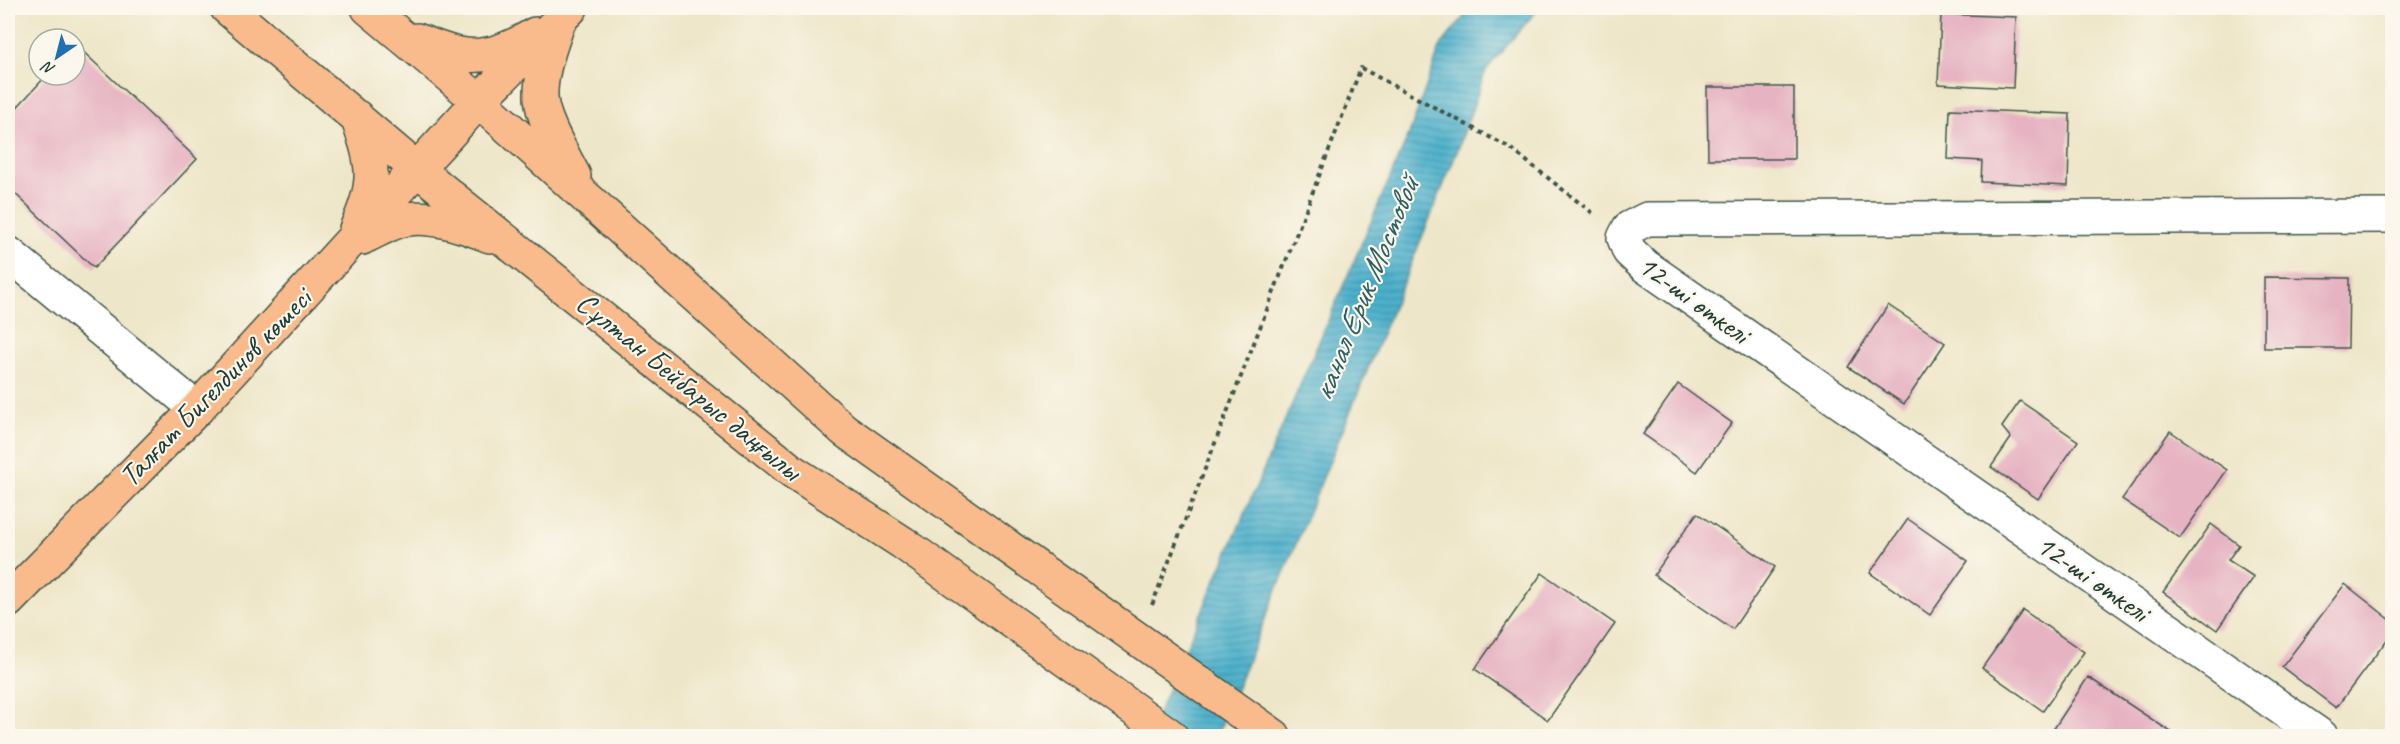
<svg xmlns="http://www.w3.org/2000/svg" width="2400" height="744" font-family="Caveat,sans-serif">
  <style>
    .water { fill: url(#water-rules); stroke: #367780; stroke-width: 1.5 }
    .building { fill: #e6b3c2 }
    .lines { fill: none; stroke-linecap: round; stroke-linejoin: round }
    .street-casing { stroke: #3e564a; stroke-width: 36 }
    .primary-casing { stroke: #3e564a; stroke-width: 36 }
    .path { stroke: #3e564a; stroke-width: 4; stroke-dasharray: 4.5 4.5; stroke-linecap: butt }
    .street { stroke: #fff; stroke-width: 33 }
    .primary { stroke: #fabb8c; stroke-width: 33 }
    .labels { text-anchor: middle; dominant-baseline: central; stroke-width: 4.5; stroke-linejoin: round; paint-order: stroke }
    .street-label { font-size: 30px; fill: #1f3d34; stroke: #fbf7ec }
    .water-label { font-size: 32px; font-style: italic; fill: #2d6062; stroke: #fbf7ec }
  </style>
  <defs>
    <pattern id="water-rules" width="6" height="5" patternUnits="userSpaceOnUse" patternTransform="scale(1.5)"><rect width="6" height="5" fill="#4db1cc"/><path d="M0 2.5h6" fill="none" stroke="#3f91a6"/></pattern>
  </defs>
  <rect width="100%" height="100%" fill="#fbf7ec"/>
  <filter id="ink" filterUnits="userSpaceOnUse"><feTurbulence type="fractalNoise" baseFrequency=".0167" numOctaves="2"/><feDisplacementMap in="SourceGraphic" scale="12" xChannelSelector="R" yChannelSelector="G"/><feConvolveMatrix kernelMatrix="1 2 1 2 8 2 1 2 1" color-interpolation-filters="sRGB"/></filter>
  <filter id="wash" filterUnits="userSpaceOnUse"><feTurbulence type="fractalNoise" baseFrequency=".008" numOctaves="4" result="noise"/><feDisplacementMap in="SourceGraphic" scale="24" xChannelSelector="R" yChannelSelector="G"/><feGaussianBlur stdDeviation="1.35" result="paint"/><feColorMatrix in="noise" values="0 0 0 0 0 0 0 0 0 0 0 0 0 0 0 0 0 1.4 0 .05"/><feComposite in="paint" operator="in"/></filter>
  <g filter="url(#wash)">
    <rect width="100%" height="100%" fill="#eee6c8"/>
    <path class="water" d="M1471,8h68l-53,62 -29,82 -240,584h-69l261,-602 32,-89z"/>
    <g id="blocks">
      <path class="building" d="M1941,14l75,3 -3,71 -75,-4z
        M75,44l122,115 -103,109 -86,-81v-70l39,-42h28z
        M1707,87h87v72h-86z
        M1950,109l120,5 -2,72 -87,-4 1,-21 -34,-2z
        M2264,277l85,1 -1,70h-84z
        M1888,305l57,38 -41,61 -56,-37z
        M1678,384l54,39 -35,49 -54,-38z
        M2020,401l58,40 -40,58 -47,-32 20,-29 -9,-11z
        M2170,431l57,39 -47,68 -58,-39z
        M1697,513l78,54 -42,62 -79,-54z
        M1908,519l60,42 -38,54 -60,-42z
        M2211,524l28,21 -11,15 26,17 -37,53 -54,-38z
        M1542,573l73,51 -67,96 -73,-51z
        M2345,584l47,37v12l-56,75 -54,-41z
        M2023,610l61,42 -41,59 -61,-43z
        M2088,677l89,59h-113l-11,-6z"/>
    </g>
  </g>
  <g filter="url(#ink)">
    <use href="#blocks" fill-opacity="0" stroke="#3e564a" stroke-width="1.5"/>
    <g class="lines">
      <defs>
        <path id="street" d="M8,253l189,156
          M2321,736l-676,-470 -16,-15 -5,-13 5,-10 18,-9 745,-3"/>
        <path id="primary" d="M227,8l191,162 374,301 111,72 268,193
          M368,8l111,93 365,329 430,306
          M558,24c-8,23 -18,49 -17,74 2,24 22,56 33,78
          M417,40c49,20 70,23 118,-6
          M356,229c22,-47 18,-64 1,-112
          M362,238c11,-5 23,-12 34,-16 28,-11 68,4 94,14
          M8,601l189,-192 282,-308 92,-93"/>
      </defs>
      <use href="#street" class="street-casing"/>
      <use href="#primary" class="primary-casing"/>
      <path class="path" d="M1152,605l209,-537 149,80 85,67"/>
      <use href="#street" class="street"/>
      <use href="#primary" class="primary"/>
    </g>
  </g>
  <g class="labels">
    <g class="street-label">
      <text transform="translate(1694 299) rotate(36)">12-ші өткелі</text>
      <text transform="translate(689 386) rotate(39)">Сұлтан Бейбарыс даңғылы</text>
      <text transform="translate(215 387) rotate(-46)">Талғат Бигелдинов көшесі</text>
      <text transform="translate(2093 578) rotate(35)">12-ші өткелі</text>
    </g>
    <g class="water-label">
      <text transform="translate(1365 289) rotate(-68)">канал Ерик Мостовой</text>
    </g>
  </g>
  <rect width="2400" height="744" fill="none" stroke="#fbf7ec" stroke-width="30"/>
  <g transform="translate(57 57) rotate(215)"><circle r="28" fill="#fbf7ec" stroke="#a3ada2" stroke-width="1.5"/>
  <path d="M0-4.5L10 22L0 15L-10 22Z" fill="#1f6fb2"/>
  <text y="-9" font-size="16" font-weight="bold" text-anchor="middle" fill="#1f3d34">N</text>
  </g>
</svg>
